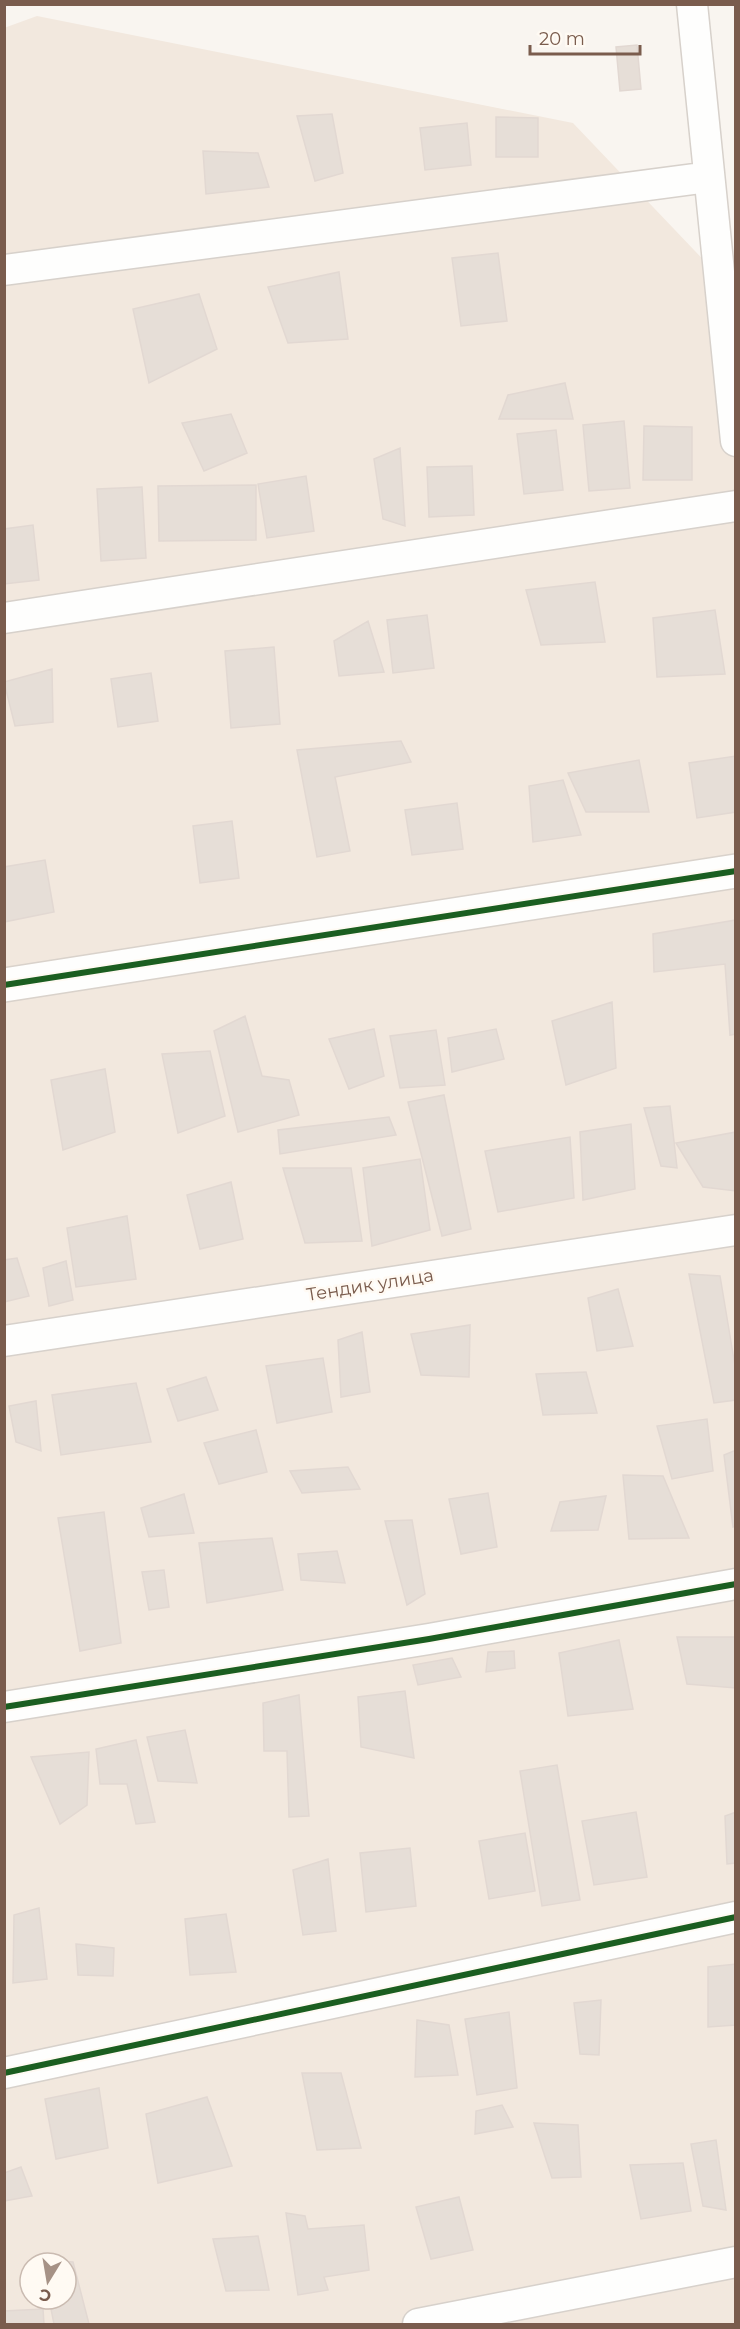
<svg xmlns="http://www.w3.org/2000/svg" width="740" height="2329" font-family="Montserrat,sans-serif">
  <style>
    .residential { fill: #f2e8de; fill-rule: evenodd }
    .building { fill: #e6ded7; stroke: #e2d8d2; stroke-width: 1.5 }
    .lines { fill: none; stroke-linecap: round; stroke-linejoin: round }
    .street-casing { stroke: #d7d1cb; stroke-width: 33 }
    .secondary-casing { stroke: #d9d2cb; stroke-width: 36 }
    .street { stroke: #fefefd; stroke-width: 30 }
    .secondary { stroke: #fefefd; stroke-width: 33 }
    .cycleway-casing { stroke: #fffaf3; stroke-width: 10 }
    .cycleway { stroke: #1b5e20; stroke-width: 6 }
    .labels { text-anchor: middle; dominant-baseline: central; stroke-width: 5; stroke-linejoin: round; paint-order: stroke }
    .street-label { font-size: 18px; fill: #7a5c4d; stroke: #fffaf3 }
  </style>
  <rect width="100%" height="100%" fill="#f9f5f0"/>
  <path class="residential" d="M37,16l536,107 162,170 1,2031h-731l-1,-2296zM30,2263h36v36h-36z"/>
  <path class="building" d="M637,45l4,44 -21,2 -4,-44z
    M332,114l11,59 -28,8 -18,-65z
    M496,117l42,1v39h-42z
    M467,123l4,42 -46,5 -5,-42z
    M203,151l55,2 11,34 -63,7z
    M498,253l9,68 -46,5 -9,-68z
    M339,272l9,67 -60,4 -20,-56z
    M199,294l18,55 -68,34 -16,-74z
    M565,383l8,36h-74l9,-24z
    M231,414l16,39 -43,18 -22,-48z
    M624,421l6,67 -41,3 -6,-66z
    M644,426l48,1v53h-49z
    M556,430l7,60 -39,4 -7,-60z
    M400,448l5,78 -22,-7 -9,-60z
    M472,466l2,49 -45,2 -2,-50z
    M306,476l8,55 -47,7 -9,-54z
    M256,485v55l-97,1 -1,-55z
    M142,487l4,71 -45,3 -4,-72z
    M33,525l6,55 -35,4v-55z
    M595,582l10,60 -64,3 -15,-55z
    M715,610l10,64 -68,3 -4,-59z
    M427,615l7,53 -41,5 -6,-53z
    M368,621l16,51 -45,4 -5,-35z
    M274,647l6,77 -49,4 -6,-77z
    M52,669l1,53 -38,4 -11,-44z
    M151,673l7,48 -40,6 -7,-48z
    M401,741l10,21 -76,15 15,74 -33,6 -20,-107z
    M736,756v56l-39,6 -8,-55z
    M639,760l10,52h-63l-18,-39z
    M563,780l18,55 -48,7 -4,-56z
    M457,803l6,46 -51,6 -7,-45z
    M232,821l7,57 -39,5 -7,-57z
    M45,860l9,52 -50,10v-55z
    M736,920v114l-6,1 -5,-71 -71,8 -1,-38z
    M612,1002l4,66 -50,17 -14,-64z
    M245,1016l17,60 27,4 10,35 -61,17 -24,-101z
    M374,1029l10,47 -35,13 -20,-50z
    M496,1029l8,30 -52,13 -4,-34z
    M436,1030l9,55 -45,3 -10,-52z
    M210,1051l15,65 -47,17 -16,-79z
    M105,1069l10,63 -52,18 -12,-70z
    M444,1095l27,134 -29,7 -34,-134z
    M670,1106l7,62 -16,-2 -17,-58z
    M389,1117l7,18 -116,19 -2,-24z
    M631,1124l4,65 -52,11 -3,-68z
    M736,1132v59l-33,-4 -27,-44z
    M570,1137l4,61 -76,14 -13,-61z
    M420,1159l10,71 -58,16 -9,-78z
    M283,1168h68l11,73 -57,2z
    M231,1182l12,57 -43,10 -13,-54z
    M127,1216l9,63 -60,8 -9,-59z
    M17,1258l12,38 -25,6v-42z
    M66,1261l7,39 -24,6 -6,-38z
    M689,1274l31,2 16,96v28l-22,3z
    M618,1289l15,57 -36,5 -9,-53z
    M470,1325l-1,52 -48,-2 -10,-41z
    M362,1332l8,60 -29,5 -3,-57z
    M323,1358l9,54 -55,11 -11,-57z
    M586,1372l11,41 -54,2 -7,-41z
    M206,1377l12,33 -40,11 -11,-32z
    M136,1383l15,59 -90,13 -9,-60z
    M36,1401l5,50 -25,-9 -7,-36z
    M707,1419l6,52 -41,8 -15,-53z
    M256,1430l11,42 -48,12 -15,-41z
    M736,1450v76l-3,1 -9,-72z
    M348,1467l12,22 -58,4 -12,-22z
    M623,1475l40,1 26,62 -60,1z
    M488,1493l9,54 -36,7 -12,-55z
    M184,1494l10,39 -45,4 -8,-29z
    M606,1496l-8,34 -47,1 9,-29z
    M104,1512l17,131 -41,8 -22,-133z
    M412,1520l13,74 -18,11 -22,-84z
    M272,1538l11,52 -76,13 -8,-60z
    M337,1551l8,32 -44,-3 -3,-26z
    M164,1570l5,37 -20,3 -7,-38z
    M677,1637h59v51l-49,-4z
    M619,1640l14,69 -65,7 -9,-63z
    M514,1651l1,17 -29,4 2,-20z
    M452,1658l9,19 -43,8 -5,-20z
    M405,1691l9,67 -53,-11 -3,-50z
    M299,1695l10,121 -20,1 -2,-66h-23l-1,-48z
    M185,1730l12,53 -39,-2 -11,-44z
    M136,1740l19,82 -19,2 -9,-40h-27l-4,-35z
    M89,1752l-2,53 -27,19 -29,-67z
    M557,1765l23,135 -38,6 -22,-135z
    M636,1812l11,65 -53,8 -12,-64z
    M736,1812v51l-9,1 -2,-48z
    M525,1833l10,58 -46,8 -10,-58z
    M410,1848l6,58 -50,6 -6,-59z
    M328,1859l8,72 -33,4 -10,-65z
    M39,1908l8,71 -34,4 1,-68z
    M226,1914l10,58 -46,3 -5,-56z
    M76,1944l38,4 -1,28 -35,-1z
    M736,1964v61l-28,2v-60z
    M601,2000l-2,55 -19,-1 -6,-51z
    M509,2012l8,76 -40,7 -12,-76z
    M417,2020l32,5 9,50 -43,2z
    M302,2073h39l20,75 -44,2z
    M99,2088l9,60 -52,11 -11,-60z
    M207,2097l25,69 -74,17 -12,-69z
    M502,2105l11,22 -38,7 1,-23z
    M534,2123l44,2 3,52 -29,1z
    M716,2140l10,70 -23,-4 -12,-62z
    M683,2163l8,48 -50,8 -11,-54z
    M21,2167l11,29 -28,5v-28z
    M459,2197l14,53 -42,9 -15,-52z
    M286,2213l19,3 3,13 56,-4 5,45 -45,7 4,13 -30,5z
    M258,2236l11,54 -43,1 -13,-52z
    M43,2260l30,2 16,62h-35l-5,-25h17v-36h-23z
    M43,2309l1,15h-40v-13z"/>
  <g class="lines">
    <defs>
      <path id="street" d="M692,4l44,437
        M4,270l705,-93
        M4,618l732,-112
        M4,1341l732,-111
        M4,1707l425,-68 307,-55
        M4,2073l732,-156
        M418,2324l318,-62"/>
      <path id="secondary" d="M4,985l732,-114"/>
    </defs>
    <use href="#street" class="street-casing"/>
    <use href="#secondary" class="secondary-casing"/>
    <use href="#street" class="street"/>
    <use href="#secondary" class="secondary"/>
    <defs>
      <path id="cycleway" d="M4,985l732,-114
        M4,1707l425,-68 307,-55
        M4,2073l732,-156"/>
    </defs>
    <use href="#cycleway" class="cycleway-casing"/>
    <use href="#cycleway" class="cycleway"/>
  </g>
  <g class="labels">
    <g class="street-label">
      <text transform="translate(370 1285) rotate(-9)">Тендик улица</text>
    </g>
  </g>
  <rect width="740" height="2329" fill="none" stroke="#7a5c4d" stroke-width="12"/>
  <g transform="translate(48 2281) rotate(191)"><circle r="28" fill="#fffaf3" stroke="#cabbb1" stroke-width="1.5"/>
  <path d="M0-4.5L10 22L0 15L-10 22Z" fill="#a69286"/>
  <text y="-9" font-size="16" font-weight="bold" text-anchor="middle" fill="#7a5c4d">С</text>
  </g>
  <path d="M530 45v9h110v-9" fill="none" stroke="#7a5c4d" stroke-width="3"/>
  <text x="539" y="45" font-size="18" fill="#7a5c4d" stroke="#fffaf3" stroke-width="4.5" paint-order="stroke">20 m</text>
</svg>
